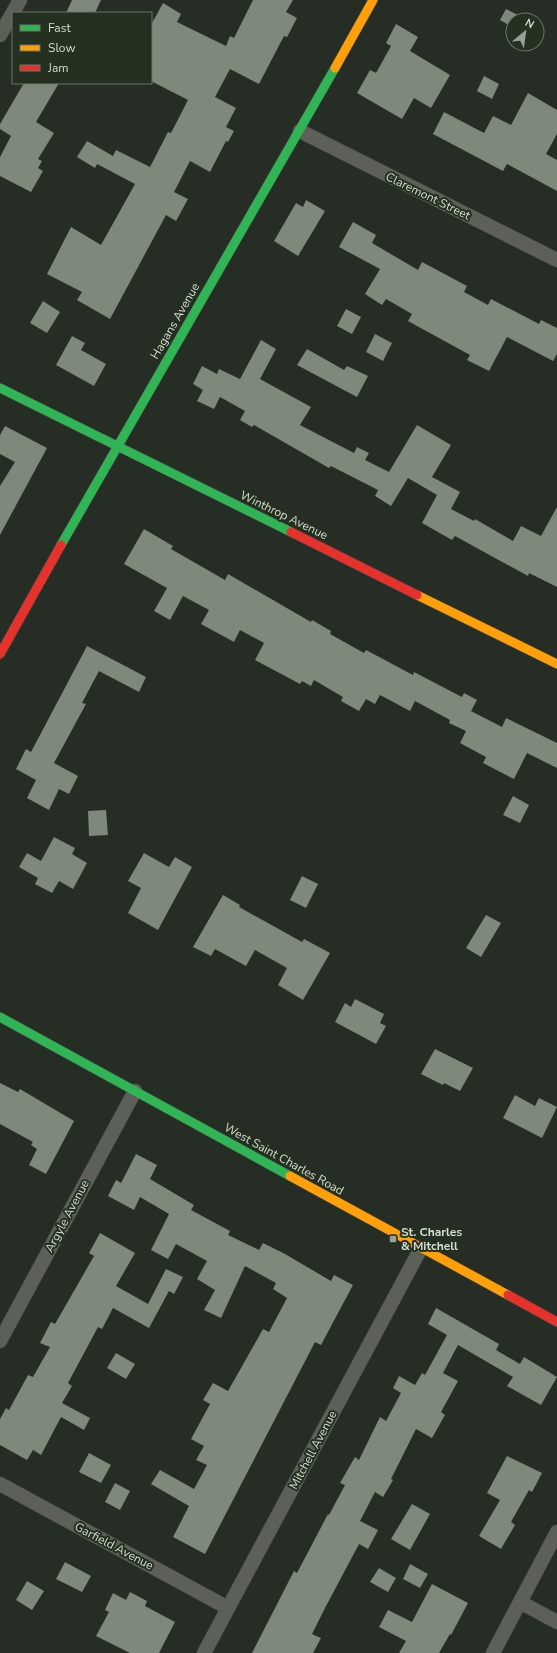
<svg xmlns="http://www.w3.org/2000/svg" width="557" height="1653" font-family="'Nunito Sans',sans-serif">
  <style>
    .building { fill: #7e887b }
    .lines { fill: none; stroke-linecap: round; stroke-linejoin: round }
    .street-casing { stroke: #434941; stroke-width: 15 }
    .fast-casing { stroke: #434941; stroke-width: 10 }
    .slow-casing { stroke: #434941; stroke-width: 10 }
    .jam-casing { stroke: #434941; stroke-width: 10 }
    .street { stroke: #5c6059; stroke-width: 14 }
    .fast { stroke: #30b455; stroke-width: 9 }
    .slow { stroke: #ff9f0a; stroke-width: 9 }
    .jam { stroke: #e5322d; stroke-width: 9 }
    .poi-dot { fill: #989f95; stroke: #253120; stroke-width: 1.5 }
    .labels { text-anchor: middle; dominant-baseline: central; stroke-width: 4; stroke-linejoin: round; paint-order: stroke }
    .street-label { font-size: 12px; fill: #d5ddd2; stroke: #253120 }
    .poi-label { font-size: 12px; font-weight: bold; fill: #d5ddd2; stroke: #253120; text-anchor: start }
  </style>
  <rect width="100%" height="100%" fill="#262d24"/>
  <path class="building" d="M72,0h29l-6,13h-29z
    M253,0h40l-7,12 11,6 -10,19 -3,-1 -25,48 -29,-15 -15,28 21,11 -10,19 8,4 -6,11 -2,-1 -16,31 -20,-11 -16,31 14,7 -12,22 -10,-6 -56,104 -33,-19 5,-8 -35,-18 24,-47 30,18 34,-61 -38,-20 -2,4 -18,-11 10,-16 26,15 3,-6 34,17 18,-35 3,1 17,-33 -37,-19v-56l12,-22 18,11 -4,8 49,24 4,-10 4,2z
    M506,9l12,6 -2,5h-3l-1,7 -12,-7z
    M396,24l22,13 -8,14 40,24 -19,33 -17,-10 -12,21 -45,-26 13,-23 6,3 15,-27 -5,-3z
    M484,76l15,8 -7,15 -15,-8z
    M24,83h35l-23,39 18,11 -16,26 4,2 -4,7 5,3 -12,21 -31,-16v-19l11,-21 -11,-7v-5z
    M528,93l29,17v24l-11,20 11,6v31l-50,-27 -4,7 -70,-37 11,-22 40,21 9,-17 18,9z
    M306,200l19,11 -27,45 -24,-15 22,-38 7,4z
    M353,222l23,13 -4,8 46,27 4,-8 45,24 -3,6 24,13 3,-6 48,25 2,-4 16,8v26l-4,7 -46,-24 -18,34 -22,-11 3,-5 -62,-34 4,-7 -26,-15 -4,6 -17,-11 15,-25 -41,-22z
    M43,301l17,11 -13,21 -17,-10z
    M346,309l15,8 -9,17 -15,-8z
    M375,334l17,9 -9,18 -17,-9z
    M72,336l13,7 -4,7 25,14 -12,22 -38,-21z
    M261,340l15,9 -16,30 51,28 -11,18 54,28 3,-6 12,6 -4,7 24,12 28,-47 34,20 -19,32 28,15 -9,17 23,12 1,-2 38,22 8,-15 20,10 16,-29v80l-28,-14 -1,3 -73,-40 -3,4 -30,-17 15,-28 -29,-17 -17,28 -16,-10 3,-6 -47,-24 -2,2 -75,-43 -2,2 -12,-7 5,-9 -25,-14 -6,12 -17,-8 6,-11 -10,-6 9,-18 15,8 2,-5 21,10z
    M307,349l37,21 3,-4 21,10 -11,21 -60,-32z
    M5,426l42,22 -47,87v-49l15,-24 -15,-8v-19z
    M144,529l29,17 -2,3 54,31 3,-6 83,48 1,-2 19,11 -1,3 34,19 2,-3 47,25 1,-3 48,25 2,-4 13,7 -6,11 31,16 4,-9 51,25v25l-30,-15 -13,26 -31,-16 3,-6 -26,-14 6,-12 -17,-8 1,-3 -35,-19 -5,10 -30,-16 -5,9 -9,-5 -7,12 -18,-10 2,-4 -29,-17 -3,6 -9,-5 -2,3 -45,-24 9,-17 -24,-13 -6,12 -33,-18 8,-14 -26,-14 -13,24 -16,-9 13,-23 -43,-24z
    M87,646l59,31 -7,15 -40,-21 -17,32 4,1 -32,59 24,13 -9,18 -10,-5 -10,21 -22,-12 9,-18 -20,-11 10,-20 5,3z
    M513,796l16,9 -9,18 -17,-8z
    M106,810l2,25 -19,1 -1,-25z
    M54,837l21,11 -3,6 15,9 -14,26 -14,-8 -7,12 -17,-9 3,-6 -19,-11 8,-14 14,8z
    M144,853l25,14 6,-10 17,10 -34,63 -30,-17 13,-25 -13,-7z
    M302,876l16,8 -12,24 -16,-8z
    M223,895l17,10 -1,2 63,35 2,-3 26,14 -27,47 -25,-15 9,-17 -32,-18 -9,16 -31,-17 -4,7 -18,-9z
    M486,915l15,8 -20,34 -15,-9z
    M355,999l29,15 -4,9 6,3 -10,18 -41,-22 10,-19 6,4z
    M435,1049l38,19 -13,23 -16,-8 -1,2 -22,-11z
    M0,1083l18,9 2,-3 54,32 -28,53 -17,-9 8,-16 -6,-4 2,-3 -33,-18z
    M515,1095l20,11 4,-8 18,9 -15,31 -39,-20z
    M136,1154l21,11 -7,14 44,26 -3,5 39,21 -2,4 31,15 4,-7 22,11 46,27 3,-6 19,10 -32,60 -6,-3 -110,212 -32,-17 16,-31 -38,-22 9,-14 34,19 13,-24 -11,-5 8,-14 -13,-7 19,-35 -7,-4 10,-17 15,8 35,-62 6,3 18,-34 -14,-9 3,-6 -31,-17 -24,52 -17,-8 11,-20 -18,-11 10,-18 -31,-17 -8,15 -17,-9 18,-36 -29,-17 -6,13 -26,-14 8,-16 5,3z
    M100,1233l35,20 -19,33 32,18 18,-35 17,8 -9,17 -5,-3 -20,37 -36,-20 -11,21 -4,-2 -30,56 4,3 -10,17 28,15 -6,12 -23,-13 -20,38 -8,-5 -6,10 -27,-15v-26l6,-11 3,2 19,-35 5,2 17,-30 -10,-4 11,-21 4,2 39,-68 -5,-3z
    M436,1308l63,36 -3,6 24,14 4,-7 33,20 -16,28 -34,-19 6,-9 -55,-32 -15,28 15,8 -17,31 4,3 -13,23 -16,-9 -25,50 2,1 -10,17 -8,-5 -15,29 18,9 -10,19 -9,-5 -34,64 -13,26 9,4 -8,15h-61l42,-82 3,2 31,-59 1,1 16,-30 -5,-2 15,-26 4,3 21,-43 6,4 15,-28 -8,-5 6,-12 16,9 7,-12 3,2 22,-40 -19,-11z
    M116,1353l19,11 -9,15 -19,-11z
    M89,1453l22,12 -10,18 -22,-11z
    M507,1456l35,17 -10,19 -3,-2 -18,32 4,3 -14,24 -22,-13 21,-36 -13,-7z
    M115,1483l15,8 -10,19 -15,-8z
    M412,1504l18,10 -20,36 -19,-11z
    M65,1562l26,14 -9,16 -26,-13z
    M410,1564l18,10 -8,14 -17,-9z
    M379,1568l17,10 -8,14 -18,-10z
    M27,1581l17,10 -12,19 -16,-10z
    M432,1584l36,19 -17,32 -1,-1 -11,19h-40l7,-12 -27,-14 9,-17 24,12z
    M130,1592l17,9 -2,5 30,16 -16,31h-29l-34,-17 13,-24 -4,-2 8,-17 13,7z"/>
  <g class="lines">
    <defs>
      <path id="street" d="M0,35l20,-35
        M300,131l257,129
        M0,1341l135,-250
        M0,1484l228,124
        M520,1602l37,20
        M204,1653l217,-405
        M493,1653l64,-121"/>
      <path id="fast" d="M0,388l291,144
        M61,545l274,-477
        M0,1017l290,159"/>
      <path id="slow" d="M335,68l38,-68
        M417,595l140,69
        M290,1176l218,119"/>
      <path id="jam" d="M291,532l126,63
        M0,654l61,-109
        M508,1295l49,27"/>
    </defs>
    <use href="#street" class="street-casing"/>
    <use href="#fast" class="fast-casing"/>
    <use href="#slow" class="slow-casing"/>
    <use href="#jam" class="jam-casing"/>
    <use href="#street" class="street"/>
    <use href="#fast" class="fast"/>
    <use href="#slow" class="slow"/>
    <use href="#jam" class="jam"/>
  </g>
  <rect class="poi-dot" x="389" y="1235" width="8" height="8" rx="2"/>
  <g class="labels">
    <g class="street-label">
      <text transform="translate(428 196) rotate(26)">Claremont Street</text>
      <text transform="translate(175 321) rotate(-60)">Hagans Avenue</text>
      <text transform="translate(284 515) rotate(26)">Winthrop Avenue</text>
      <text transform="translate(284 1159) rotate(29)">West Saint Charles Road</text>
      <text transform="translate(67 1216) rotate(-62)">Argyle Avenue</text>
      <text transform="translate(313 1450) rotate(-62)">Mitchell Avenue</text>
      <text transform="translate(114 1546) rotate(28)">Garfield Avenue</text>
    </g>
    <g class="poi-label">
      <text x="401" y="1232">St. Charles<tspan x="401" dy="14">&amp; Mitchell</tspan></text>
    </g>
  </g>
  <rect x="12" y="12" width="140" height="72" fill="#253120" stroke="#6b7667"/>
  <rect x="20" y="25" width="20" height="6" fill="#30b455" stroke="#6b7667"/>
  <text x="48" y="32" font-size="12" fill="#d5ddd2">Fast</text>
  <rect x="20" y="45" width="20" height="6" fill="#ff9f0a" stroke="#6b7667"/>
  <text x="48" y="52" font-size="12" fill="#d5ddd2">Slow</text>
  <rect x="20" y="65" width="20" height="6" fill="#e5322d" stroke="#6b7667"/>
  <text x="48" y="72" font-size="12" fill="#d5ddd2">Jam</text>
  <g transform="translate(525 32) rotate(29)"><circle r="19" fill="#253120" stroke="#6b7667"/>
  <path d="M0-3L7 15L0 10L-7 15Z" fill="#989f95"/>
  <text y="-6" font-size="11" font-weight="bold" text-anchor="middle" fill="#d5ddd2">N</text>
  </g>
</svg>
